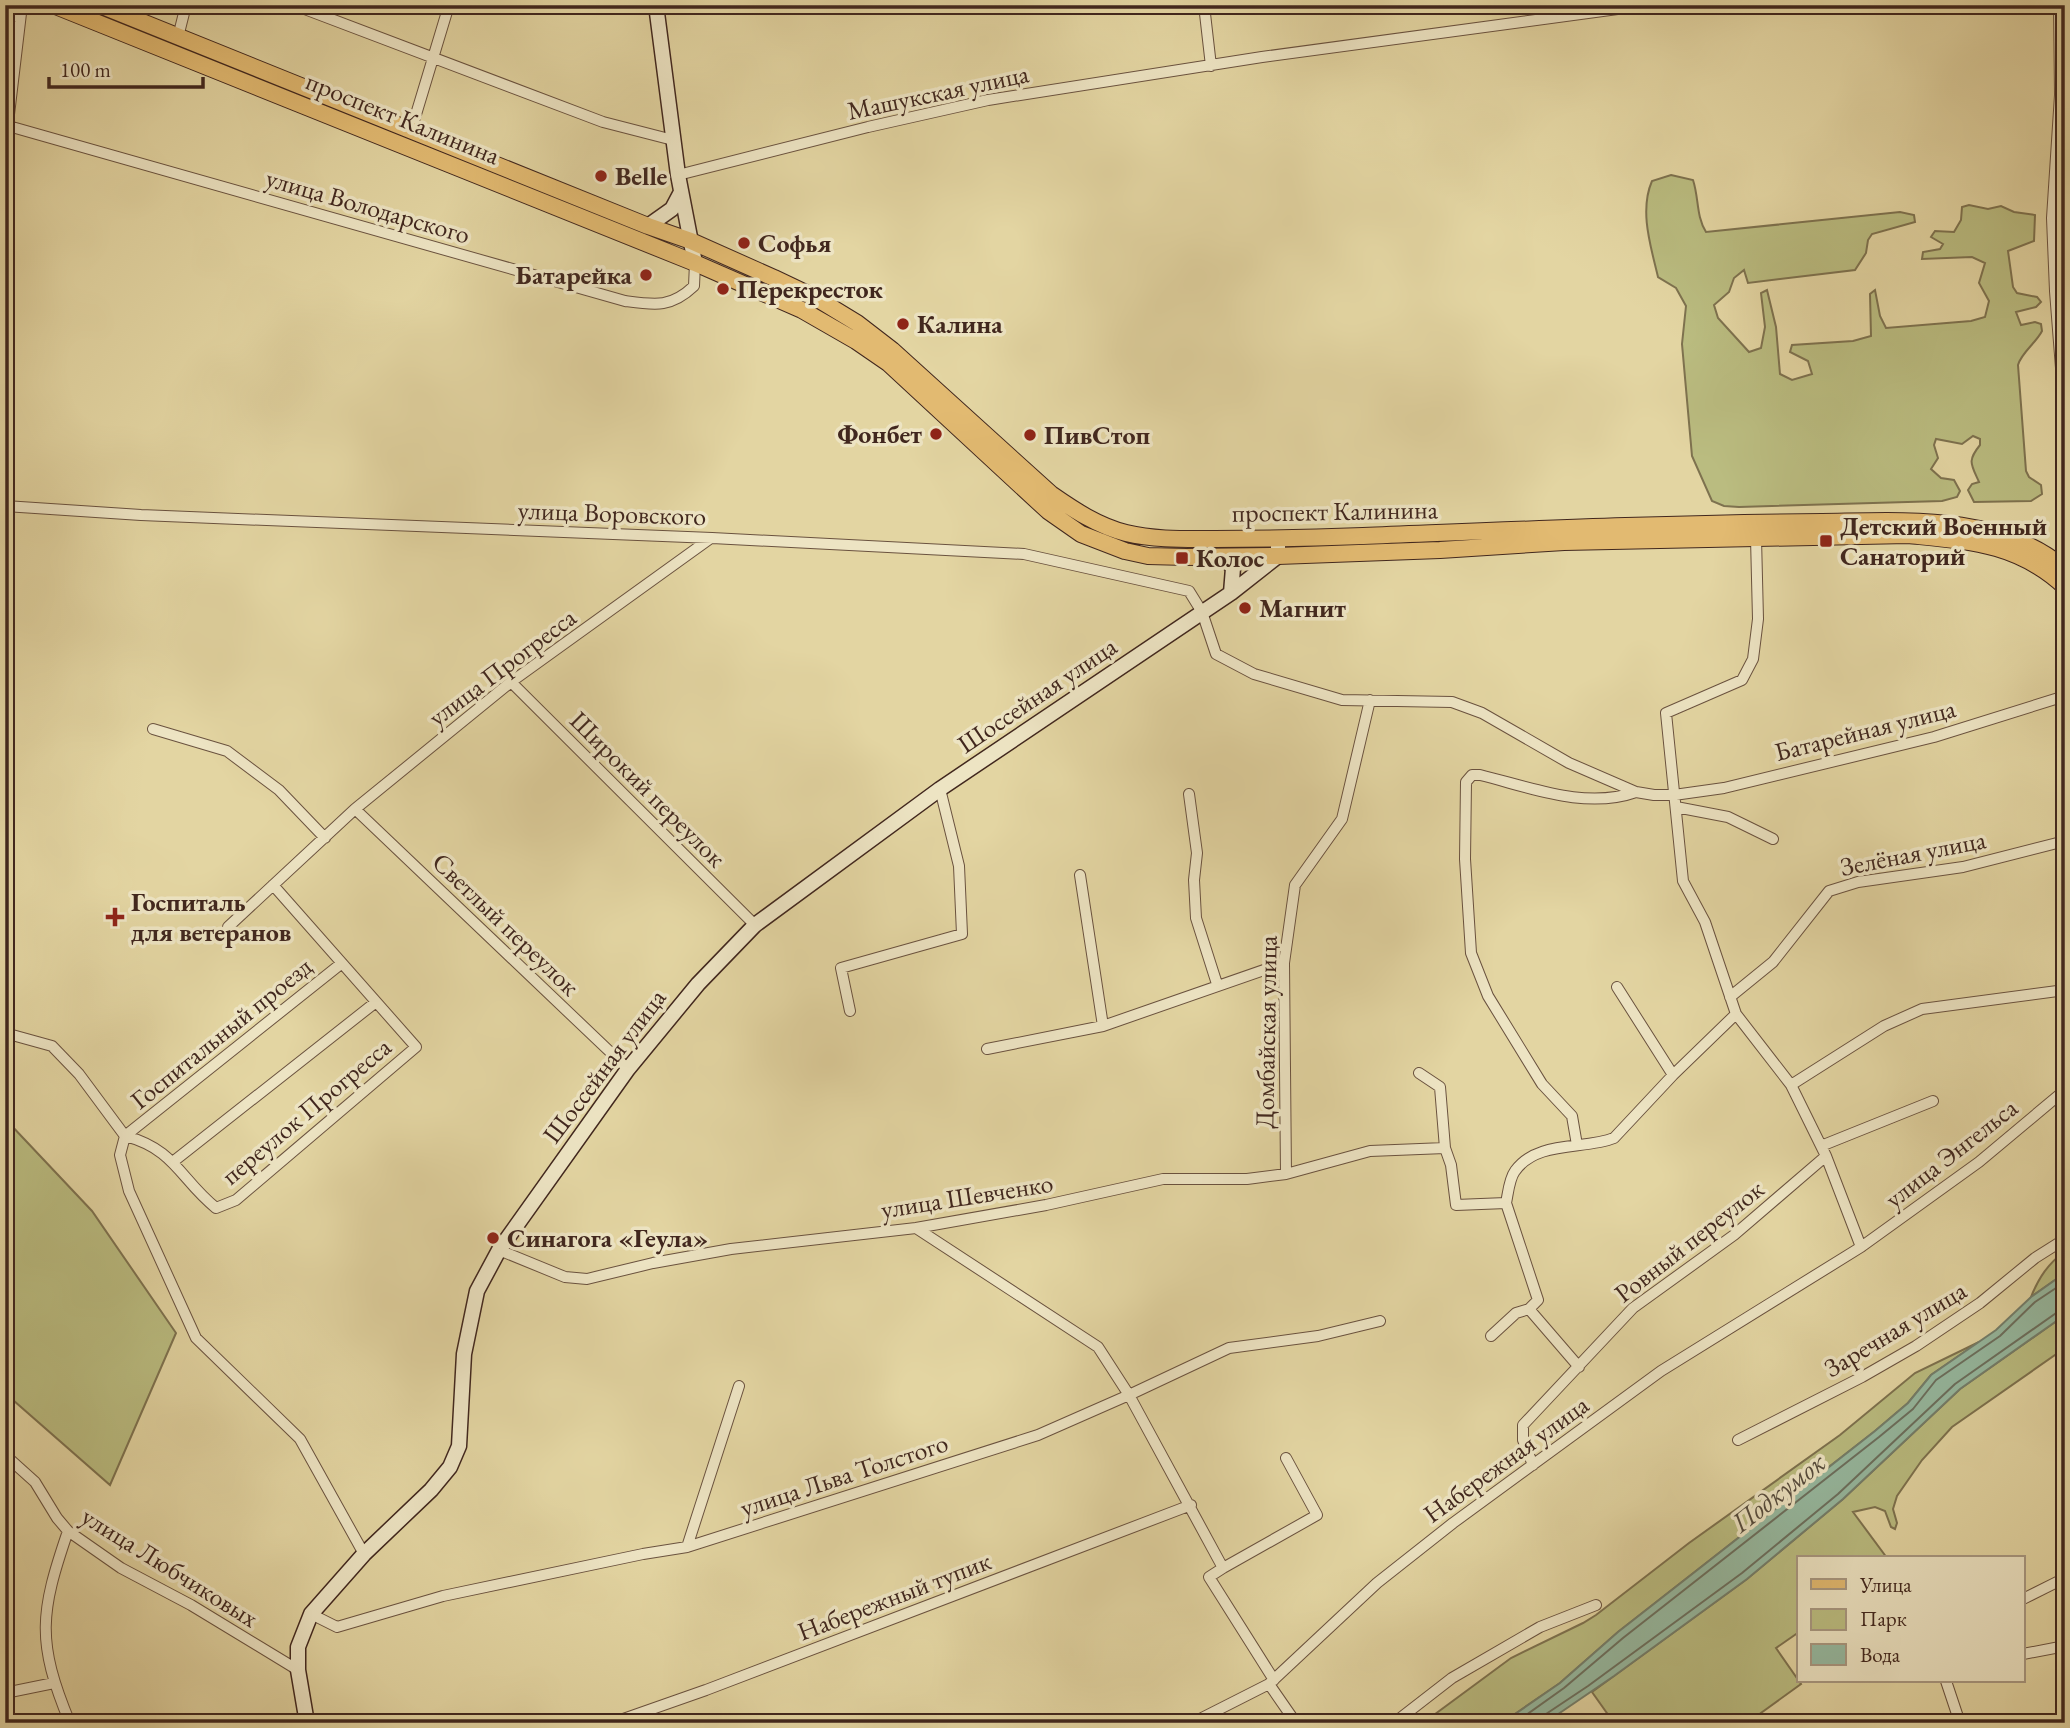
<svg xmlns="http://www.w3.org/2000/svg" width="2070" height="1728" font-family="'EB Garamond',serif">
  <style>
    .green { fill: #babc80; stroke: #7e724f; stroke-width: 2 }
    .water { fill: #96b9a0; stroke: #747f6c; stroke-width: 2 }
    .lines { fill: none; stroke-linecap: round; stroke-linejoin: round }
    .shore { stroke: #6c705f; stroke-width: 2 }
    .street-casing { stroke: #6a523f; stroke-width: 12 }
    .secondary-casing { stroke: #41271e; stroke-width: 17 }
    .primary-casing { stroke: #41271e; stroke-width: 18 }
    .street { stroke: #ede4c3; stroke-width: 10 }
    .secondary { stroke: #ede4c3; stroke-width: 14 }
    .primary { stroke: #e2ba71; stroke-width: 16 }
    .poi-dot { fill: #8f2418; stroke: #ede4c3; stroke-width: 2.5 }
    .labels { text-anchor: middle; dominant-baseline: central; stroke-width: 7; stroke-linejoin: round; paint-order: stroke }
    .street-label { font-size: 26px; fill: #41271e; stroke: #ede4c3 }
    .poi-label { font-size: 26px; font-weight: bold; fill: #41271e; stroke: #ede4c3; text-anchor: start }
    .water-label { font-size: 28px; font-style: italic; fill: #564c3e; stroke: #ede4c3 }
  </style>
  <rect width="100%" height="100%" fill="#e3d5a2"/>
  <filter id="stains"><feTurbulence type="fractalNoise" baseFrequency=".00286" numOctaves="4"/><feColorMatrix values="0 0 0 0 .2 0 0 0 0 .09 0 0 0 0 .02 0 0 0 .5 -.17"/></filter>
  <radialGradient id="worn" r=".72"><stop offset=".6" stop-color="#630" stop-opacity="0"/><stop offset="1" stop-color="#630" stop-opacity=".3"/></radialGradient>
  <path class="green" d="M1671,175l22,5c6,18 3,36 13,52l194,-20 14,3 1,7 -43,12 -4,6 -2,13 -11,17 -107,13 -4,-13 -10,8 -5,14 -15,13 4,13 31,34 12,-4 4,-21 -4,-34 6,-3 9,37 4,47 12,6 20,-6 -4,-13 -18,-9 2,-7 61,-4 18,-5 -1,-42 5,-4 5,26 6,12 85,-7 14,-4 4,-16 -10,-18 6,-20 -13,-6 -50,2 1,-7 17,-3 3,-5 -12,-7 4,-6 19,1 7,-12 1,-13 7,-2 19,4 13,-3 13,6 21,3 -1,26 -26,10 5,36 4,6 20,4 4,5 -5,5 -20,5 5,13 14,-3 6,2 1,7c-6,12 -21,22 -24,34l8,106 3,6 12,8 1,9 -11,7 -57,1 -6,-12 4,-6 7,-2c-8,-18 -12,-21 1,-37v-6l-7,-3 -11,8 -26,-5 -2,6 4,13 -7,11 10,9 13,2 6,11 -3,6 -15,4 -203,6 -15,-1 -12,-5 -20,-45 -10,-112 4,-38 -10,-18 -18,-11c-7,-30 -19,-66 -6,-96z
    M9,1123l83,88 84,122 -66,152 -105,-92v-267z
    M2065,1251v22l-34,24c8,-20 17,-33 34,-46z
    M2065,1315v33l-113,79 -30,33 -25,36 -4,13 4,14 -2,6 -4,-2 -6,-16 -10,-4 -22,5 34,46h-88v74l-23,16 25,36 -54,39h-133l-22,-31 155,-113 96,-80 117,-110z
    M1979,1342l-48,33 -23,28 -33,28 -257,201 -58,51 -58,40h-79l88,-65 72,-35 13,-8 93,-72 151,-108 75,-62z"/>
  <path class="water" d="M2065,1273v42l-105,74 -117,110 -96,80 -133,97 -69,47h-43l58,-40 58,-51 257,-201 33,-28 23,-28 65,-45 35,-33z"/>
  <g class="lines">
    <path class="shore" d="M1515,1723l49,-35 59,-50 256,-201 34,-28 23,-29 64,-44 35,-34 30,-20
      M1542,1723l4,-9 42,-28 154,-113 96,-79 117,-110 104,-73 6,-1"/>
    <defs>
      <path id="street" d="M294,5l309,117 70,18
        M1204,5l7,61
        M2059,5l1,90 -8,123 3,73 10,128
        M5,13l15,5
        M178,37l8,-32
        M5,125l620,176c30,4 46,7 69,-15l1,-23
        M411,131l38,-126
        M5,148l17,-143
        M678,175l190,-48 120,-27 274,-43 385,-52
        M5,506l136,9 571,23 312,16 165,37 13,21 14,42 38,20 88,26 110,2 30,11 87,50 67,29 18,3h20l50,-7 210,-51 131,-41
        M1756,538l2,81 -5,40 -11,21 -76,33 17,168 22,41 31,92 55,71 35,71 35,91
        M511,682l244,243
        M153,729l74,22 52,39 46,48
        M1189,794l8,59 -3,27 2,38 21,66
        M1676,807l52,10 45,22
        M355,809l273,260
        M1080,875l23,151
        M228,927l127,-118 156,-127 200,-144
        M1617,987l56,88
        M1730,997l43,-35 56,-71 29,-9 105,-15 102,-26
        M850,1011l-9,-43 121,-34 -3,-68 -19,-77
        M5,1033l47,13 27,28 46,62 -5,19 9,36 67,147 104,101 64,115
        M987,1049l116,-23 181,-63
        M1419,1073l21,14 5,61
        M1791,1085l93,-59 38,-17 143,-19
        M125,1136c50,13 55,43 91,72l20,-8 180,-153 -143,-162
        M125,1136l217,-173
        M1577,1145l-5,-29 -30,-32 -54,-88 -17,-43 -6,-94 1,-77 6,-7h8c50,12 105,35 156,17
        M1821,1146l112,-45
        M174,1161l202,-159
        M1286,1174l-2,-211 11,-78 47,-66 28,-119
        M916,1228l182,119 31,48 94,173 -14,9 65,103
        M499,1250l66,27 22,2 66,-16 78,-14 185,-21 130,-23 117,-26h84l39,-5 84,-23 75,-3 6,17 5,40 50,-2c2,-9 3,-24 9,-32 22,-31 69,-21 99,-33l59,-63 63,-61
        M1529,1309l50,58
        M1491,1336l25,-23 13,-4 9,-9 -32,-97
        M1738,1440l124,-63 54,-31 64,-43 55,-45 30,-19
        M5,1455l30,27 22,36 11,13 53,37 70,37 107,65
        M1533,1465l-10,-25v-15l110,-117 101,-73 92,-79
        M68,1531c-28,82 -32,110 2,192
        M687,1547l52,-161
        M1223,1568l94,-53 -31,-57
        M2023,1599l42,-21
        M311,1614l26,13 106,-31 200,-42 44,-7 351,-112 91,-40 100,-47 89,-12 62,-15
        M2023,1654l42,-8
        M1946,1681l14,42
        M1269,1684l27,39
        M5,1693l49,-10
        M612,1723l94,-33 485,-185
        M1192,1723l77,-39 108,-101 76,-60 208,-152 200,-124 118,-85 86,-72
        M1394,1723l58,-45 88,-51 56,-22"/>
      <path id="secondary" d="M656,5l22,170 17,88
        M648,226l24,-17 9,-17
        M1213,557l15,5 5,6 -2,25
        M307,1723l-9,-53v-23l13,-33 53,-60 67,-64 19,-23 9,-21 5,-92 13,-63 22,-41 129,-181 70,-85 57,-59 185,-136 291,-196 47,-37v-17"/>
      <path id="primary" d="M53,5l642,258 107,47 54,31 32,22 160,148 33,23 44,17 23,5 38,1 92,-1 162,-6 124,-8 344,-7c60,6 110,8 157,52
        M100,5l548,221 43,15 83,37 42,20 41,25 35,27 159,144c23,16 47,32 75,39 29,7 59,6 89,6 49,0 98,-1 148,-3 153,-6 305,-13 459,-14 80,-1 178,-9 243,47"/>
    </defs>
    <use href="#street" class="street-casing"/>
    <use href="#secondary" class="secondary-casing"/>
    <use href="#primary" class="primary-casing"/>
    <use href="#street" class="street"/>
    <use href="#secondary" class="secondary"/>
    <use href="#primary" class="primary"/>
  </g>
  <g class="poi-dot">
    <circle cx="601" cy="176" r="7"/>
    <circle cx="744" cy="243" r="7"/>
    <circle cx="646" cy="275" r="7"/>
    <circle cx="723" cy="289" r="7"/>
    <circle cx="903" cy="324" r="7"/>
    <circle cx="936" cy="434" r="7"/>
    <circle cx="1030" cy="435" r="7"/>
    <rect x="1819" y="534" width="14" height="14" rx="3.5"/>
    <rect x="1175" y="551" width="14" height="14" rx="3.5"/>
    <circle cx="1245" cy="608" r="7"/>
    <path d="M111.5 906.5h7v7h7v7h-7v7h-7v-7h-7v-7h7z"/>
    <circle cx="493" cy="1238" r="7"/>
  </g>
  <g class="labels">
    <g class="street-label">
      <text transform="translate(938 92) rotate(-12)">Машукская улица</text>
      <text transform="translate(403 118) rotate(22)">проспект Калинина</text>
      <text transform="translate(368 206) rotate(16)">улица Володарского</text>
      <text transform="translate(1335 511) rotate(-1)">проспект Калинина</text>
      <text transform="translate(612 513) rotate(2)">улица Воровского</text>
      <text transform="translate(502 667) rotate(-37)">улица Прогресса</text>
      <text transform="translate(1037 695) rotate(-34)">Шоссейная улица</text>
      <text transform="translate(1865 730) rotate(-14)">Батарейная улица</text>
      <text transform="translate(648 789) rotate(45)">Широкий переулок</text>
      <text transform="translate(1913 853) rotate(-11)">Зелёная улица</text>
      <text transform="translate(506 924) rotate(44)">Светлый переулок</text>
      <text transform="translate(1266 1032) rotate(-89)">Домбайская улица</text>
      <text transform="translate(221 1033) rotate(-39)">Госпитальный проезд</text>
      <text transform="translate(604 1066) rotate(-53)">Шоссейная улица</text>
      <text transform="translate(306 1111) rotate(-40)">переулок Прогресса</text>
      <text transform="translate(1951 1153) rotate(-38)">улица Энгельса</text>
      <text transform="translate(967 1196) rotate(-9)">улица Шевченко</text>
      <text transform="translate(1689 1241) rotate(-38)">Ровный переулок</text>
      <text transform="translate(1895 1329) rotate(-31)">Заречная улица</text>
      <text transform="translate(1506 1459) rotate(-36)">Набережная улица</text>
      <text transform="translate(844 1475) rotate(-18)">улица Льва Толстого</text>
      <text transform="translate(170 1567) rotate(32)">улица Любчиковых</text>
      <text transform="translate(894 1596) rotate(-21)">Набережный тупик</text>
    </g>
    <g class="poi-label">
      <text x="615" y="176">Belle</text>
      <text x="758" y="243">Софья</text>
      <text x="632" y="275" text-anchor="end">Батарейка</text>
      <text x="737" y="289">Перекресток</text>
      <text x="917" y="324">Калина</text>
      <text x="922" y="434" text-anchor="end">Фонбет</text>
      <text x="1044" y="435">ПивСтоп</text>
      <text x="1840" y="526">Детский Военный<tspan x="1840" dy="30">Санаторий</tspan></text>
      <text x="1196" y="558">Колос</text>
      <text x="1259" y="608">Магнит</text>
      <text x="131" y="902">Госпиталь<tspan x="131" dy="30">для ветеранов</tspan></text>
      <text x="507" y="1238">Синагога «Геула»</text>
    </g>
    <g class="water-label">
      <text transform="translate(1778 1492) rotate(-38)">Подкумок</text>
    </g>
  </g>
  <rect width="2070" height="1728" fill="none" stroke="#e3d5a2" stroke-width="28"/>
  <rect x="7" y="7" width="2056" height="1714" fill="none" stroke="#41271e" stroke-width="3.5"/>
  <rect x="14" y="14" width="2042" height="1700" fill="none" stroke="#41271e" stroke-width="2"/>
  <rect x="1797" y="1556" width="228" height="126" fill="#ede4c3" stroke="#a89881" stroke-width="2"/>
  <rect x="1811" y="1579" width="35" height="10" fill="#e2ba71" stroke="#a89881" stroke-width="2"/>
  <text x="1860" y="1592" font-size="21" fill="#41271e">Улица</text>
  <rect x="1811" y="1609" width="35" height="21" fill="#babc80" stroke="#a89881" stroke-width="2"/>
  <text x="1860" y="1626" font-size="21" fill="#41271e">Парк</text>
  <rect x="1811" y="1644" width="35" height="21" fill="#96b9a0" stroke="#a89881" stroke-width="2"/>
  <text x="1860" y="1662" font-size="21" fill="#41271e">Вода</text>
  <path d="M49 77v10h154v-10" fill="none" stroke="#41271e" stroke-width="3.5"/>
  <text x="60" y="77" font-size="21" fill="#41271e" stroke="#ede4c3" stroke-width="5" paint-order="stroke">100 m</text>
  <rect width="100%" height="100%" filter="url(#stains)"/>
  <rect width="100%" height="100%" fill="url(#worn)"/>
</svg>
